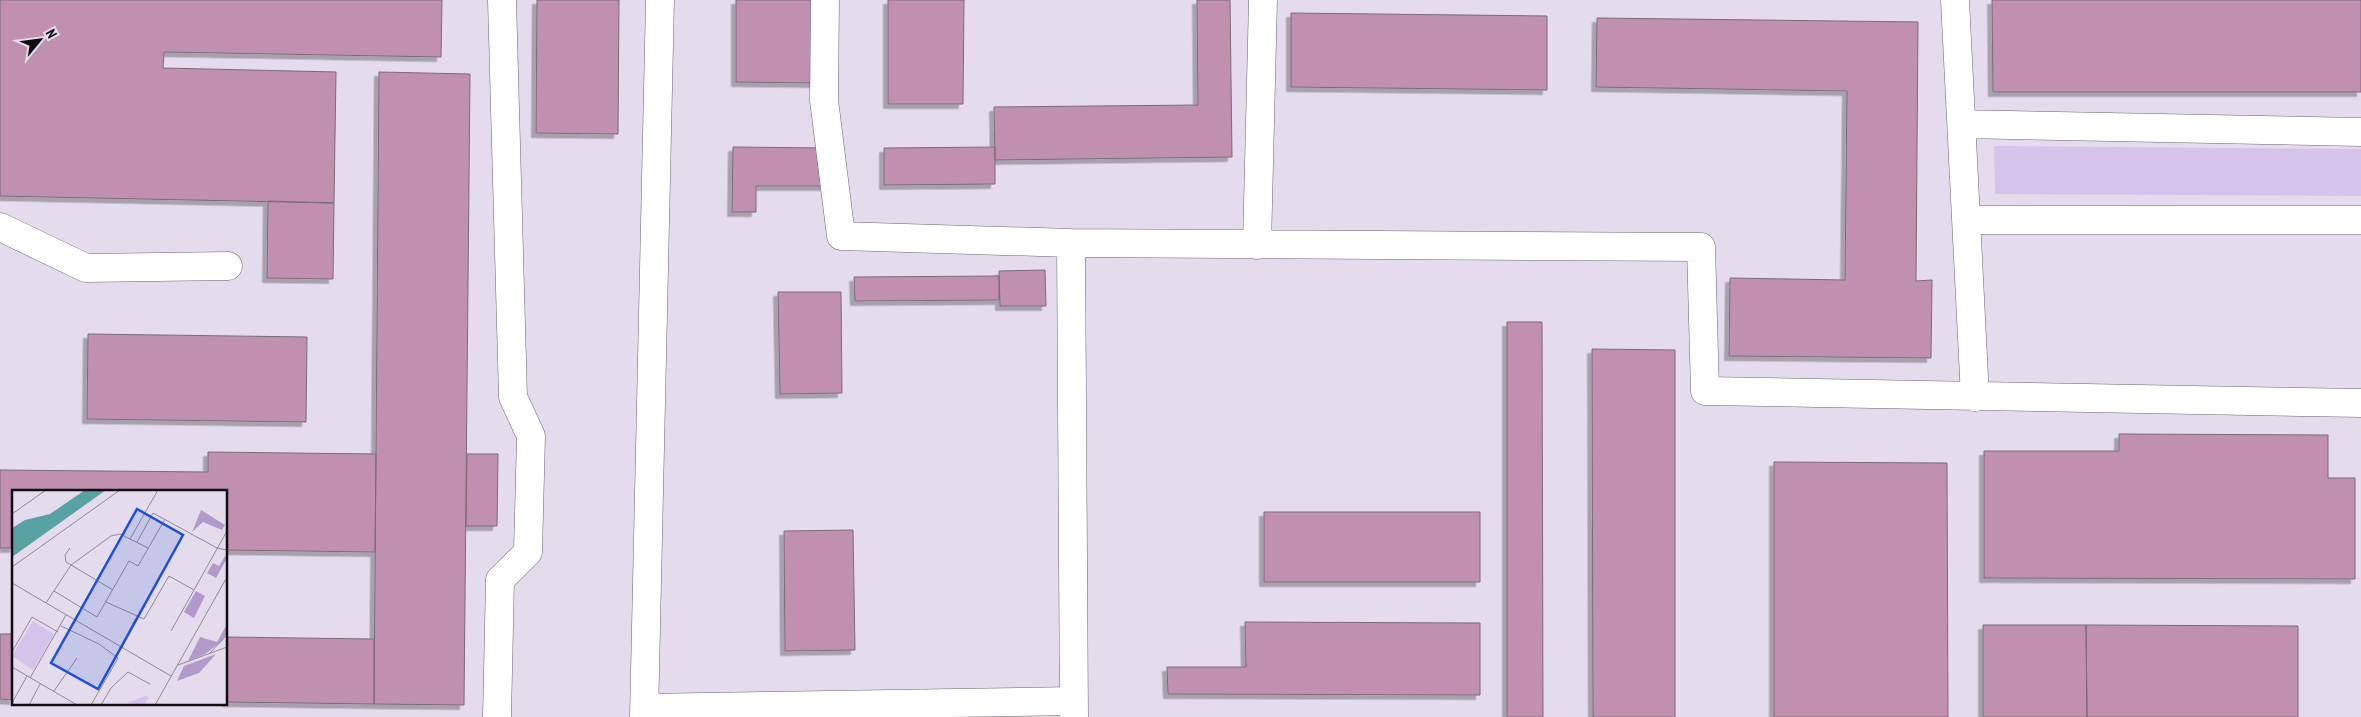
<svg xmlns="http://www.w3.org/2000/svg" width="2361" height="717" font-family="'PT Sans Narrow',sans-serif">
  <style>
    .green { fill: #d6c3ea }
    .building { fill: #c190b1; stroke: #7a6b75; filter: url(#shadow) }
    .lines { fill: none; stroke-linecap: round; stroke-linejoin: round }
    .minor-casing { stroke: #6a6370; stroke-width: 29 }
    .minor { stroke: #fff; stroke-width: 28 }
    .inset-road { fill: none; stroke: #8f8995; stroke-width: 1 }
    .view { fill: #1d4ed8; fill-opacity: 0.15; stroke: #1d4ed8; stroke-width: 2.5 }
    .inset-edge { fill: none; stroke: #100d12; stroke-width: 2.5 }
  </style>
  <defs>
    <filter id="shadow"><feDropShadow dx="-4.5" dy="4.5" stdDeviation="0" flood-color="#0004"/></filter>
  </defs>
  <rect width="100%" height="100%" fill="#e4dcec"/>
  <path class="green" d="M1994,146l367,3v47l-366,-2z"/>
  <path class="building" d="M0,0h442l-1,57 -277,-5 -1,16 173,4 -2,131 -334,-7z
    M537,0h82l-1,134 -82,-1z
    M736,0h80l-1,83 -79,-1z
    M888,0h76l-1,104h-75z
    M1197,0h33l2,157 -237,3 -1,-53 204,-2z
    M1992,0h369v92h-368z
    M1291,13l256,3v74l-256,-3z
    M1597,18l321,4 -2,259 16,-1 -1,78 -202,-2 1,-78 115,2 2,-189 -251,-4z
    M379,72l91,2 -6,631 -90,-1z
    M733,147l92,1v38h-69v26h-24z
    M995,147v37l-111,1v-37z
    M268,201l66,2 -1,76 -66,-1z
    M1045,270l1,36h-46l-1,-35z
    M999,276v24l-144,1 -1,-24z
    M778,292h63l1,101 -62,1z
    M1507,322h35l1,395h-36z
    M88,334l219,3 -1,85 -219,-3z
    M1592,349l83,1v367h-82z
    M2119,434l209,1v43h27v101l-371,-1v-127h135z
    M208,452l168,2 -1,98 -149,-2v-59h-212v57h-14v-78l208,2z
    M467,454h31l-1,72h-31z
    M1774,462l173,1 1,254h-174z
    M1264,512h216v70h-216z
    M853,530l2,120 -70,1 -1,-120z
    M1245,622l235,1v72l-312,-1 -1,-27h79z
    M1983,625h103l1,92h-104z
    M2086,625l212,1v91h-211z
    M0,634h14v66l-14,-1z
    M226,637l148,2v65l-148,-2z"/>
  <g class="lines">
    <defs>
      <path id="minor" d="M825,0l-1,100 17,136 230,7 630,4 4,144 656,12
        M1955,0l20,397
        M1962,124l399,8
        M1967,220h394
        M0,227l86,41 142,-2
        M1071,243l3,474
        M1257,245l6,-245
        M645,708l428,-7
        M497,717l3,-137 28,-28 3,-116 -18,-39 -11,-397
        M644,717l16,-717"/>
    </defs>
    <use href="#minor" class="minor-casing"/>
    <use href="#minor" class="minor"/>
  </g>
  <g transform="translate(12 490)">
    <rect width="215" height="215" fill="#e4dcec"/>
    <path d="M21,131l21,13 -21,36 -21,-14zM133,206l4,1 -5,8 -17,-2z" fill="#d6c3ea"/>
    <path d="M189,20l24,15 -3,5 -19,-8 -11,10zM213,66l2,2 -11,20 -9,-5 6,-10 6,3zM184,101l9,5 -11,22 -10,-6zM215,134v9l-6,9 -16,12 -17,7 12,-24 17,5zM204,164l-17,19 -22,8 7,-15z" fill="#b299c9"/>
    <path d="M73,0h21l-94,67v-29l13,-8 25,-6z" fill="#58a2a3"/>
    <path class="inset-road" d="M0,24l34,-24M118,49l28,-49M125,52l16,-29 64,35 10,2M58,58l-5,7 1,7 47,28M0,77l108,-77M0,93l159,93M42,101l43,26 32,-56 9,5 27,-47M94,112l38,17 25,-43 25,14 33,-59M34,113l25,-38 40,-29 9,-2 28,14M49,136l38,18 19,14 -27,47M159,141l23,-41M109,157l15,-29M0,162l20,-35 26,15M197,164l18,-19M166,175l49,-18M0,177l65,38M18,188l36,-63M42,201l23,-33M0,213l15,-27M17,215l11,-21M89,215l10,-17 17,-16 22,12M143,215l72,-128"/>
    <path class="view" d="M125,19l46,26 -85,154 -47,-26z"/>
    <rect width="215" height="215" class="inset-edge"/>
  </g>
  <g transform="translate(40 40) rotate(61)" stroke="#e4dcec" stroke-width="4" paint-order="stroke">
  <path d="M0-4L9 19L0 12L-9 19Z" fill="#100d12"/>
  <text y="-8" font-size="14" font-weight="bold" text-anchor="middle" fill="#100d12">N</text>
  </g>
</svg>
